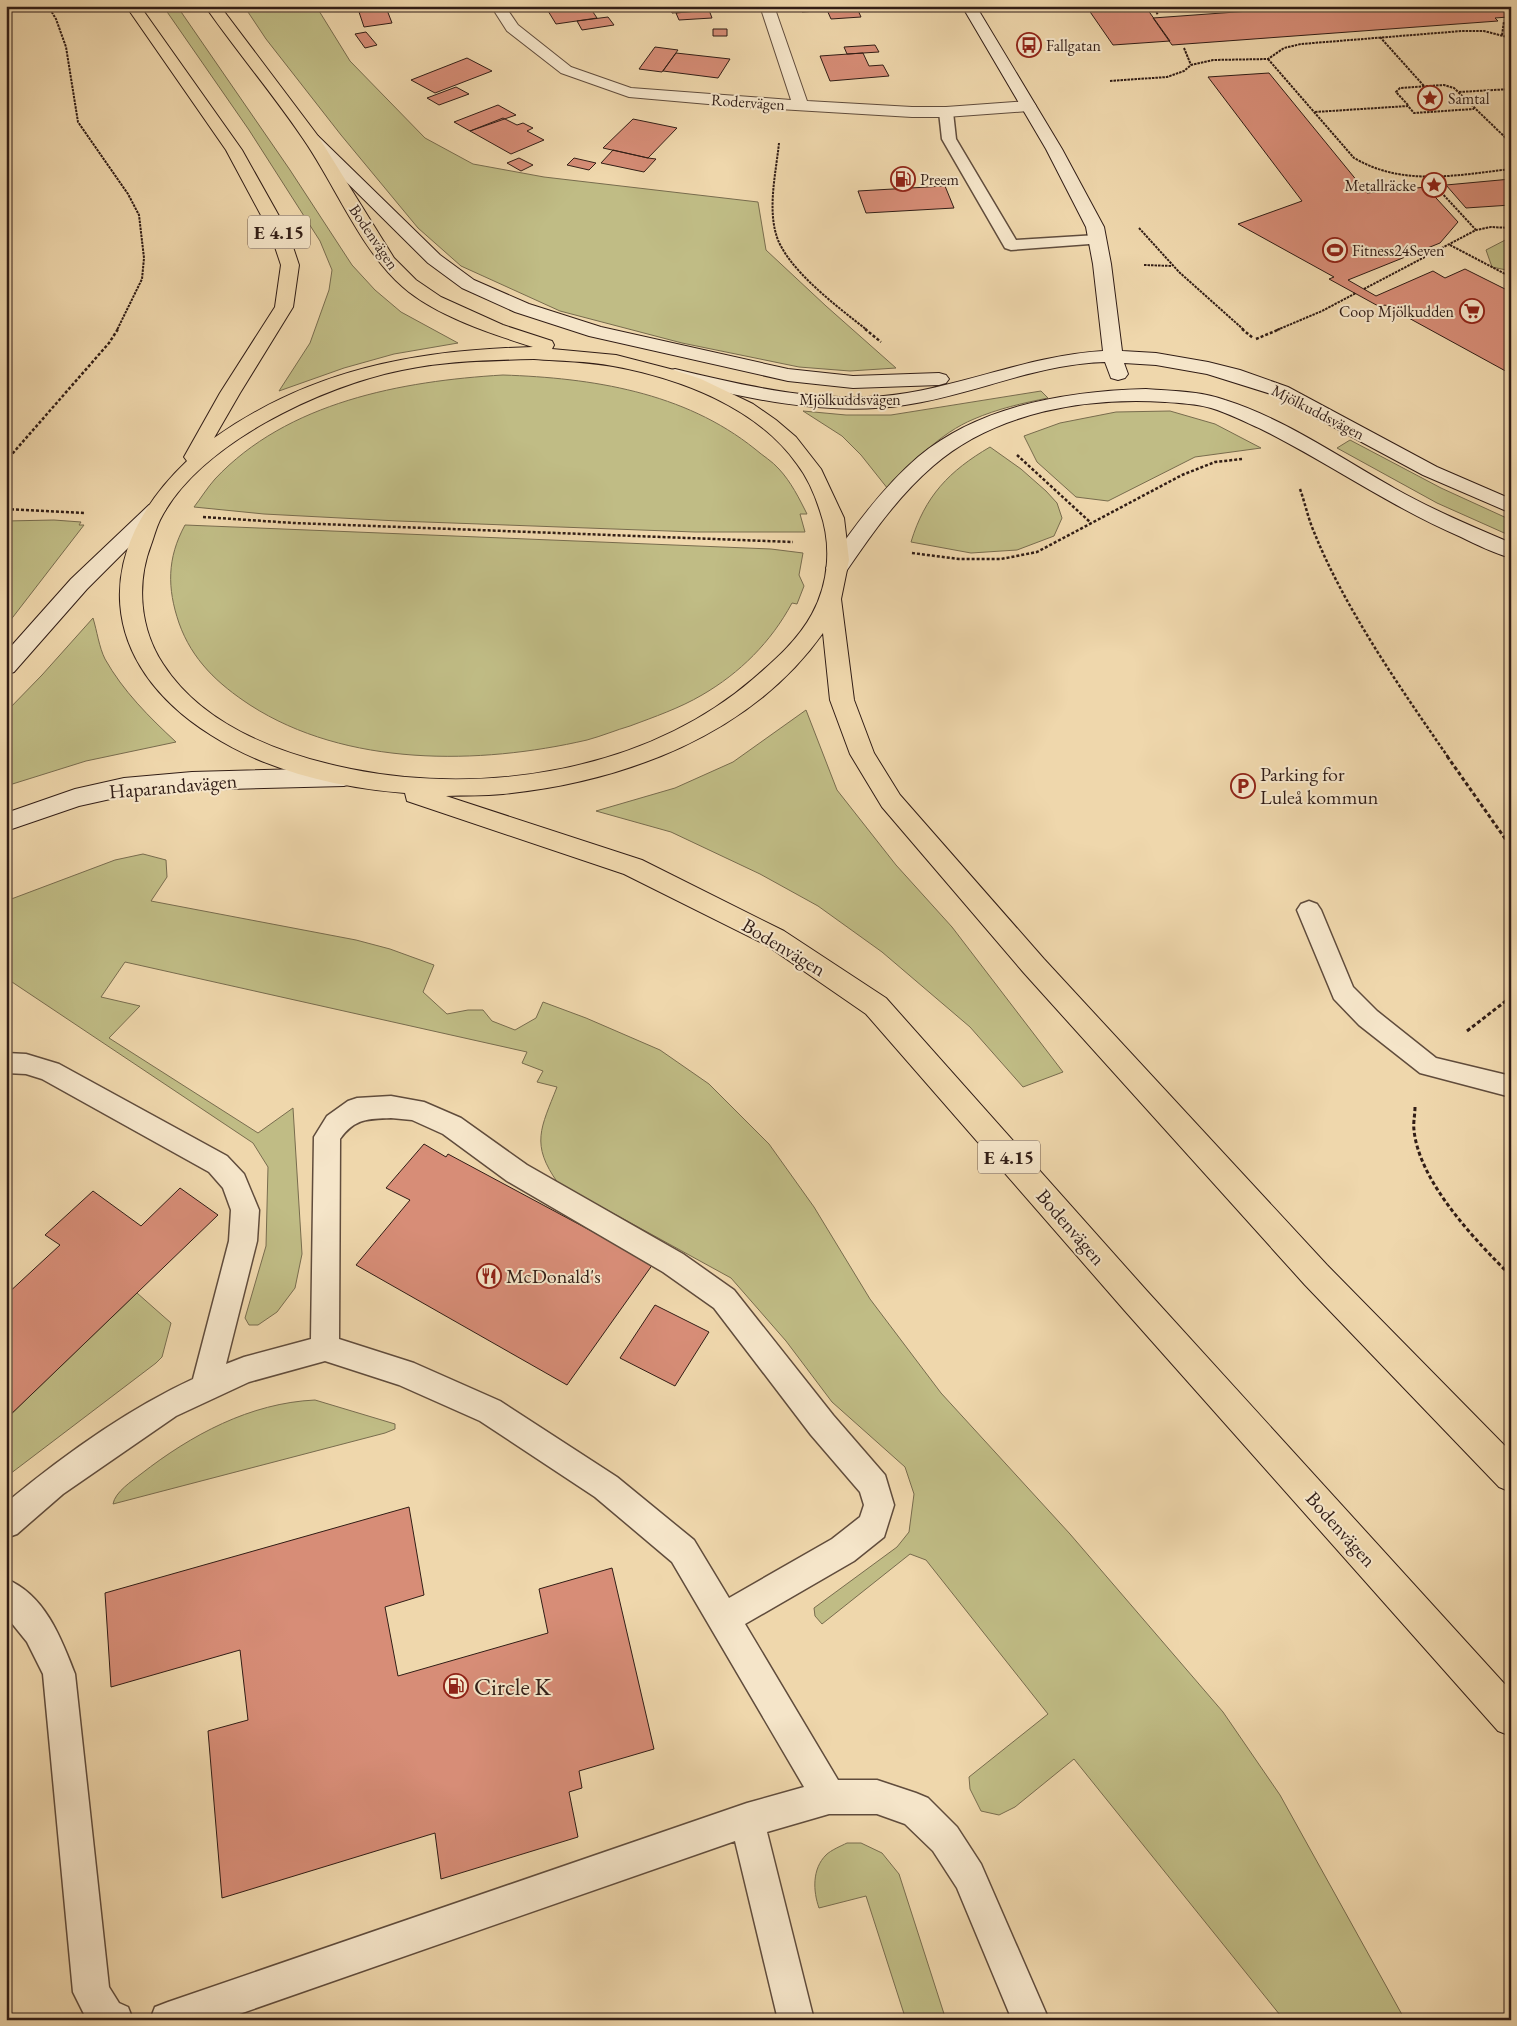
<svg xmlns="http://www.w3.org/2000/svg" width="1517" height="2026" font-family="'EB Garamond',serif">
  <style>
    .green { fill: #c0bc85; stroke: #786c4e }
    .building { fill: #d78d77; stroke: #311d16 }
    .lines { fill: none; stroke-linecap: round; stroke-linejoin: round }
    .lane-casing { stroke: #604c3c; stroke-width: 3 }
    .street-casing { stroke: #604c3c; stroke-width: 2 }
    .secondary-casing { stroke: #311d16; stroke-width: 2 }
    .primary-casing { stroke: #311d16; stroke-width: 2 }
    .path-far2 { stroke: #311d16; stroke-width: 2; stroke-dasharray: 2.5 1; stroke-linecap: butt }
    .path-far1 { stroke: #311d16; stroke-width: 2.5; stroke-dasharray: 3 2; stroke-linecap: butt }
    .path { stroke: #311d16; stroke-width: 3; stroke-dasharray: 4 2.5; stroke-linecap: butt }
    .lane { fill: #f5e5c9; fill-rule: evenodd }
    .street { fill: #f5e5c9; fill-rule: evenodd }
    .secondary { fill: #f5e5c9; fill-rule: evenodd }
    .primary { fill: #efd7ac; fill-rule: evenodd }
    .labels { text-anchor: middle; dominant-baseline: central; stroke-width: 4; stroke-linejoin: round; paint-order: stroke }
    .far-poi-label { font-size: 16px; fill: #311d16; stroke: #f5e5c9; text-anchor: start }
    .far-street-label { font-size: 16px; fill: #311d16; stroke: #f5e5c9 }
    .shield { fill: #f5e5c9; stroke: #6c594c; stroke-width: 1 }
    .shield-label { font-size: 19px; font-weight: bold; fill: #311d16 }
    .poi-label { font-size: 20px; fill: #311d16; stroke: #f5e5c9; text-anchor: start }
    .street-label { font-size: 20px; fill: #311d16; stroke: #f5e5c9 }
    .near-poi-label { font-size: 24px; fill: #311d16; stroke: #f5e5c9; text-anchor: start }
  </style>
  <rect width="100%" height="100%" fill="#efd7ac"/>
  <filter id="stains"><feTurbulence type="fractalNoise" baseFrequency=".004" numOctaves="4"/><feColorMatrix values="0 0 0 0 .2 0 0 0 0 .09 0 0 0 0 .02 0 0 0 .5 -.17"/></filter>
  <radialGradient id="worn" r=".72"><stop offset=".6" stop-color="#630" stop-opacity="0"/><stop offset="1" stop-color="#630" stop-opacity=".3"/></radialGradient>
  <path class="green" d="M163,6h14l113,164 62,95 23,25 26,22 57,31 -64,11 -50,14 -65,23 31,-48 19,-53 3,-20 -12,-29 -71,-111z
    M244,6h72l34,55 75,77 48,26 71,13 214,25 8,48 60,56 70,62 -46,3 -51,-4 -117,-24 -122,-32 -99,-45 -43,-38 -77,-93 -75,-96z
    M1511,237v34l-19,-4 -6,-17z
    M503,375c89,3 181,17 252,74 8,7 17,12 24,20 12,13 20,29 28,45h-7l5,18h-110l-297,-11 -134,-7 -70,-7c7,-9 13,-19 21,-28 72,-77 187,-98 288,-104z
    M1041,391l7,7c-25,5 -51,11 -74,21 -34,14 -62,44 -86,70l-27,-34 -19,-19 -39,-25 43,4h45z
    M1170,411l45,13 46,24 -66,9 -87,44 -32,-4 -39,-35 -13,-26 36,-13 56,-11z
    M1350,440l91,48 70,32v16l-74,-33 -100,-55z
    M990,447l31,22 25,22 11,12 5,15 -8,18 -37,14 -46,3 -60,-11c14,-46 38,-71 79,-95z
    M54,520l27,2 -2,3h5l-78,101v-105z
    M185,525l586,24 32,4 -4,22 5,11 -7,18 -5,-1c-21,39 -52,70 -90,92 -22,13 -48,22 -72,31 -14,4 -28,10 -43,14 -108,25 -241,27 -337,-35 -32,-21 -58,-45 -71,-82 -12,-35 -12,-65 6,-98z
    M93,618c4,13 6,29 12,41 18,32 44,58 71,83l-90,19 -80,25v-74l36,-37z
    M806,710l31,80 59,75 56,62 111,145 -40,15 -53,-60 -88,-75 -64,-46 -58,-32 -89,-42 -75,-21 79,-23 58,-26z
    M143,854l23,6 1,17 -16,24 205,39 34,9 44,16 -11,27 24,22 21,-4h15l9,11 23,9 21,-12 7,-16 43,16 74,32 49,34 60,60 45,63 56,92 71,94 129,141 153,178 57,83 125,225h-121l-210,-261 -59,48 -16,8 -18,-4 -11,-22 -1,-12 79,-63 -122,-154 -16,-6 -88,70 -7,-8 -1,-8 83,-61 12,-15 5,-38 -9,-27 -73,-65 -46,-61 -55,-63 -173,-95c-28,-39 -17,-55 -1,-96l-20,-5 6,-11 -21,-8 5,-11 -402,-90 -24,35 39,9 -31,32 149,95 35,-25 9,146 -7,34 -18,24 -19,13h-9l-4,-7 21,-72 2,-79 -15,-24 -247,-165v-77l109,-41z
    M137,1293l34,30 -9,34 -6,6 -150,114v-58z
    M315,1400l80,24v5l-10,4 -272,71c2,-12 19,-23 28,-30 50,-39 109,-71 174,-74z
    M847,1843h14l21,10 17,21 47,146h-40l-40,-124 -47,12c-6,-17 -7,-39 7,-53 5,-5 15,-9 21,-12z"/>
  <path class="building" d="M380,6h42l-40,5z
    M545,6h44l8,12 -41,6z
    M670,6h41l1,4 -40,3z
    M800,6h46l1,3 -45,3z
    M1086,6h59l25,35 -57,4z
    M1319,6h192v13l-3,-2 -13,1 3,3 -326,24 -19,-27z
    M857,8l4,9 -30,2 -4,-9z
    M381,9l1,2 5,-1 5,13 -28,4 -5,-15z
    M709,10l3,8 -33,2 -3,-7z
    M608,17l6,8 -32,5 -5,-9z
    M713,29h14v7h-14z
    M366,32l11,13 -12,3 -10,-14z
    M875,45l4,7 -32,2 -3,-7z
    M655,47l23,3 -16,22 -23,-3z
    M676,53l54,6 -12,19 -55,-7z
    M863,53l6,13 14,-1 6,11 -59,5 -10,-25z
    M467,58l25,13 -57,22 -24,-13z
    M1269,73l98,120 59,-6 32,35 -18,21 -92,37 28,16 57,-25 12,7 20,-9 46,23v82l-126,-69 -5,2 -51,-28 5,-2 -96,-53 64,-23 -94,-124z
    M456,87l13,7 -30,11 -12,-7z
    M498,105l18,10 -46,16 -16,-9z
    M503,118l14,7 6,-2 10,5 -6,3 17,9 -33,14 -41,-23z
    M633,119l44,9 -29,30 -45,-10z
    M613,150l35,8 8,1 -12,13 -43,-9z
    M519,158l14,7 -12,6 -14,-8z
    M574,158l22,5 -7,7 -22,-5z
    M1511,179v26l-45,3 -20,-23z
    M945,186l9,22 -88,5 -8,-22z
    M424,1144l22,13 2,-3 205,110 -86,121 -211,-120 54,-65 -24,-12z
    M180,1188l38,27 -212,204v-124l54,-50 -15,-10 48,-44 48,35z
    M655,1305l54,27 -34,54 -55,-28z
    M409,1507l15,88 -39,12 13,69 150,-43 -9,-44 73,-21 42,181 -75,22 3,17 -13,4 9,45 -137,42 -6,-46 -213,65 -14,-167 40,-11 -8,-70 -129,37 -6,-94z"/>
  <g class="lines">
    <defs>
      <path id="lane" d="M946,108l5,1 2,3 3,27 60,101 81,-5 6,2 2,3 -2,3 -92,7 -6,-2 -63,-109 -3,-27 2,-3z
        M1309,901l8,3 4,6 32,77 24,24 59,47 75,18v21l-91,-24 -61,-48 -25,-26 -37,-89 4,-6z
        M6,1053l20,1 33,10 168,92 17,18 15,36 -2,31 -31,123 18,-7 67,-18 3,-202 13,-21 21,-15 9,-3 34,-2 33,6 37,16 66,47 156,89 51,36 99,125 52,60 9,30 -10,32 -30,24 -109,63 93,156h39l39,13 12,5 29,29 24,37 68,156h-37l-55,-132 -24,-37 -28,-27 -28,-10h-48l-62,18 47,188h-36l-43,-179 -513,179h-72l5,-13 13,-5 579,-199 57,-16 -132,-225 -77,-65 -115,-76 -81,-36 -74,-24 -76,21 -73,34 -113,78 -46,40 -11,4v-35c55,-46 122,-94 187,-124l36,-138 2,-31 -8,-22 -14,-16 -167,-93 -16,-5 -20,-1zM391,1118l21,2 31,14 64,47 156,91 51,36 97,127 49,57 4,13 -4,12 -28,22 -103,59 -35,-58 -77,-63 -117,-76 -86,-38 -75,-24 1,-200c15,-21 28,-20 51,-21z
        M6,1579c39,16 55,59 69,95l34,313 10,16 9,4 5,13h-46l-14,-28 -30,-318 -16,-32 -21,-26z"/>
      <path id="street" d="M491,6h14l13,19 53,42 60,21 160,12 -31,-94h14l33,95 105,6h34l82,-6 6,2 2,3 -2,3 -6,2 -82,6h-34l-181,-11 -102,-9 -68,-24 -54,-42z"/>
      <path id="secondary" d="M962,6h14l86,143 42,78 7,37 11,87 34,2 52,9 32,8 48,17 149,80 74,32v14l-88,-38 -149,-80 -67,-21 -51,-9 -32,-2 4,11 -3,4 -7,2 -7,-2 -6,-16c-70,2 -132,33 -200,43 -78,12 -161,-7 -237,-26l-3,-4 3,-4 7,-2c74,18 156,37 232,24 66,-11 128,-38 196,-42l-10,-87 -7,-37 -40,-78z
        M312,134l6,2 122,119 34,25 55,24 72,23 187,42 65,7 86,-3 7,2 3,4 -3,4 -7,2 -86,3 -65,-7 -199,-45 -74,-24 -53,-24 -34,-25 -122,-121 -2,-3 2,-3z
        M1146,389c26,2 54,2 79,11 60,19 114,57 169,88 37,21 77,38 117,55v15c-17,-5 -34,-13 -50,-21 -70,-30 -132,-74 -200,-108 -16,-7 -33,-16 -50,-21 -14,-4 -31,-5 -46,-6 -79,-5 -170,10 -232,64 -35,30 -62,69 -88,107l-8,2 -8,-2 -3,-5c26,-39 56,-80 92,-111 62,-52 150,-66 228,-68z
        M156,503l7,2 3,4 -3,4 -76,76 -73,83 -8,3v-23l65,-73 78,-74z
        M344,768l9,3 3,6 -3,6 -9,3 -152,4 -68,6 -45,10 -73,25v-18l69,-24 49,-11 68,-6z"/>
      <path id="primary" d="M126,6h14l102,144 46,82 11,33 -6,42 -53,86 -26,45c98,-69 202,-88 319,-91 -41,-13 -97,-31 -130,-60 -41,-35 -68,-102 -99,-147 -31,-46 -67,-88 -99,-134h15l98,130 76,122 22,22 25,17 62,28 49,16 2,4 -2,4 64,6 58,15 27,9 52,25 23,16 20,17 25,32 23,49 5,42 -8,39 13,101 20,53 26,42 144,164 283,306 184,187v40l-12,-5 -194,-202 -281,-312 -142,-166 -32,-53 -20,-54 -7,-67c-72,102 -200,149 -320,161 -19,2 -38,1 -57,2l196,64 142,71 102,67 261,293 364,400v45l-13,-5 -373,-420 -259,-297 -100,-69 -142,-71 -217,-73 -2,-8c-66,-5 -138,-22 -194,-58 -114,-72 -120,-183 -24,-274l-3,-4 36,-64 55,-86 6,-42 -11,-33 -44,-82zM534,359c26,2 53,2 79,7 66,12 144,41 184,98 10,13 18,31 23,47 12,34 9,72 -8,103 -14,26 -37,46 -59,65 -107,92 -267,117 -402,90 -69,-14 -148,-43 -188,-105 -23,-35 -27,-80 -12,-119 3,-8 5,-17 9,-25 38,-76 162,-134 242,-150 43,-9 88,-10 132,-11z"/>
    </defs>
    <use href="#lane" class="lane-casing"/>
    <use href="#street" class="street-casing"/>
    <use href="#secondary" class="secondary-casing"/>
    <use href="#primary" class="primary-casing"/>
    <path class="path-far2" d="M48,6l8,13 10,28 12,75 50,72 11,21 5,43 -2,21 -25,51
      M1153,6l5,9
      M1502,35l2,-14
      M1380,37l44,49
      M1184,48l7,17
      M1268,59l86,99c50,29 103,17 157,11
      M1110,81l57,-4 17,-6 7,-6 22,-5 55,-1 16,-11 17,-4 161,-13h22l27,7
      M1459,92l52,-3
      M1408,105l-12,-13 4,-4 44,-3 10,3 57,55
      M1315,112l93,-6 6,7 60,-4
      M779,143c-3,29 -11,63 -3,91 9,34 63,74 91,96
      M1427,177l49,53
      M1139,228l40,44 65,58
      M1450,245l61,32
      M1144,265l28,1
      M1364,289l112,-59 15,-3 20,1
      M1277,330l45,-19 34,-18"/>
    <path class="path-far1" d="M865,329l16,13
      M1242,329l11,9
      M1256,339l24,-10
      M1017,455l73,67
      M6,461l103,-118 9,-14
      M1300,489c5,14 8,29 14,43 31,77 87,157 134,225
      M6,509l79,4
      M203,517l91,6 499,19
      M912,553l47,6h42l36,-7 145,-77 33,-13 27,-3"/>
    <path class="path" d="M1447,756l64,91
      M1467,1031l44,-34
      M1415,1107c0,8 -2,16 -1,23 5,52 62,111 97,146"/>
    <use href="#lane" class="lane"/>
    <use href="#street" class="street"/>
    <use href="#secondary" class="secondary"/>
    <use href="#primary" class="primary"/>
  </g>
  <defs>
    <symbol id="bus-ring" viewBox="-11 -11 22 22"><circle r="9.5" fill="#f5e5c9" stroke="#8f2418" stroke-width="1.5"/><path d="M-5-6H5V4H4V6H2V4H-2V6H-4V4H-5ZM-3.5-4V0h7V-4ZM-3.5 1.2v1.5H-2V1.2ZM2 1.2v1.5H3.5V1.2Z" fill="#8f2418"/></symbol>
    <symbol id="sight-ring" viewBox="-11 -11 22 22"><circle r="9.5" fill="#f5e5c9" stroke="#8f2418" stroke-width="1.5"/><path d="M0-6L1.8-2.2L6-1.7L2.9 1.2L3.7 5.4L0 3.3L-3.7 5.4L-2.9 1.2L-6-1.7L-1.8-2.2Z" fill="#8f2418"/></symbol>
    <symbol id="fuel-ring" viewBox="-11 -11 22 22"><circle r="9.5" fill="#f5e5c9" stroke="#8f2418" stroke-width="1.5"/><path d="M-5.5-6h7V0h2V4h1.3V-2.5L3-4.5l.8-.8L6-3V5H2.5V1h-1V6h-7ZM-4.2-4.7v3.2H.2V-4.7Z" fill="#8f2418"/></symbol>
    <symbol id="stadium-ring" viewBox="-11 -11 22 22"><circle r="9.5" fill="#f5e5c9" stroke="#8f2418" stroke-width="1.5"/><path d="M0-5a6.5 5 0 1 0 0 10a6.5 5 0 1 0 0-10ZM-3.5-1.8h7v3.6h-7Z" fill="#8f2418"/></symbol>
    <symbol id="supermarket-ring" viewBox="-11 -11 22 22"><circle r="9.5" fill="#f5e5c9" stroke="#8f2418" stroke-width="1.5"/><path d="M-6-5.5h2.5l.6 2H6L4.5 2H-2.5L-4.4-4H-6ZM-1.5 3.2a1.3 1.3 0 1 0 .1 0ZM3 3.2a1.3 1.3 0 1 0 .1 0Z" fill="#8f2418"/></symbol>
    <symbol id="parking-ring" viewBox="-11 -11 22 22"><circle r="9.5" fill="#f5e5c9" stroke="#8f2418" stroke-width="1.5"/><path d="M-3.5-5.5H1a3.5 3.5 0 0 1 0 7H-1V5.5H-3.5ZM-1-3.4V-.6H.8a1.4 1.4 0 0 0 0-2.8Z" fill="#8f2418"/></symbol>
    <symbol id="restaurant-ring" viewBox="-11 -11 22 22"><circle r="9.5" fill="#f5e5c9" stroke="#8f2418" stroke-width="1.5"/><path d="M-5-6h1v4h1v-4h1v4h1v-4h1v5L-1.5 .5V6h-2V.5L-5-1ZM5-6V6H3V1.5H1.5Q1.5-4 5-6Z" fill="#8f2418"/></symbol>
  </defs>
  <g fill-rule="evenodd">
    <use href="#bus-ring" x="1015" y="31" width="28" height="28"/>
    <use href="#sight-ring" x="1416" y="84" width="28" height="28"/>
    <use href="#fuel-ring" x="889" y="165" width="28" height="28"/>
    <use href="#sight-ring" x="1420" y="171" width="28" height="28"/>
    <use href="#stadium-ring" x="1321" y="236" width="28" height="28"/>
    <use href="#supermarket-ring" x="1458" y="297" width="28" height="28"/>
    <use href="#parking-ring" x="1229" y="772" width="28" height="28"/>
    <use href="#restaurant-ring" x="475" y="1262" width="28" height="28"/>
    <use href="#fuel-ring" x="442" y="1672" width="28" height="28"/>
  </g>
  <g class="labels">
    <g class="far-poi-label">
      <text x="1046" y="45">Fallgatan</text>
      <text x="1448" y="98">Samtal</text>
      <text x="920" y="179">Preem</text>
      <text x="1416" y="185" text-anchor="end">Metallräcke</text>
      <text x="1352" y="250">Fitness24Seven</text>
      <text x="1454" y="311" text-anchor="end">Coop Mjölkudden</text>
    </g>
    <g class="far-street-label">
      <text transform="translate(748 102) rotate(4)">Rodervägen</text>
      <text transform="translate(374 237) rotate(56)">Bodenvägen</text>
      <text x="850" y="399">Mjölkuddsvägen</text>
      <text transform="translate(1318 412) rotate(27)">Mjölkuddsvägen</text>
    </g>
    <g class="shield">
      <rect x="248" y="215.5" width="62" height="33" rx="4"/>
      <rect x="978" y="1140.5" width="62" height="33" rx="4"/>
    </g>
    <g class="shield-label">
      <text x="279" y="232">E 4.15</text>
      <text x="1009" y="1157">E 4.15</text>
    </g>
    <g class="poi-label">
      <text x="1260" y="774">Parking for<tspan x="1260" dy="23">Luleå kommun</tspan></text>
      <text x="506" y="1276">McDonald's</text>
    </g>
    <g class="street-label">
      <text transform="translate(173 786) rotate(-5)">Haparandavägen</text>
      <text transform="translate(784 947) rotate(31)">Bodenvägen</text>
      <text transform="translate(1071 1227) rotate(49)">Bodenvägen</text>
      <text transform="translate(1341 1529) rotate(48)">Bodenvägen</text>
    </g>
    <g class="near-poi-label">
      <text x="474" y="1686">Circle K</text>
    </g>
  </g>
  <rect width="1517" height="2026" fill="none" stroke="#efd7ac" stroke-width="25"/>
  <rect x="8" y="8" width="1502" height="2011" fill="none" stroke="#311d16" stroke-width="2.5"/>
  <rect x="12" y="12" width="1492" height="2001" fill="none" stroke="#311d16"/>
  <rect width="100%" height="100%" filter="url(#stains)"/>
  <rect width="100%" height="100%" fill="url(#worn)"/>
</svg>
